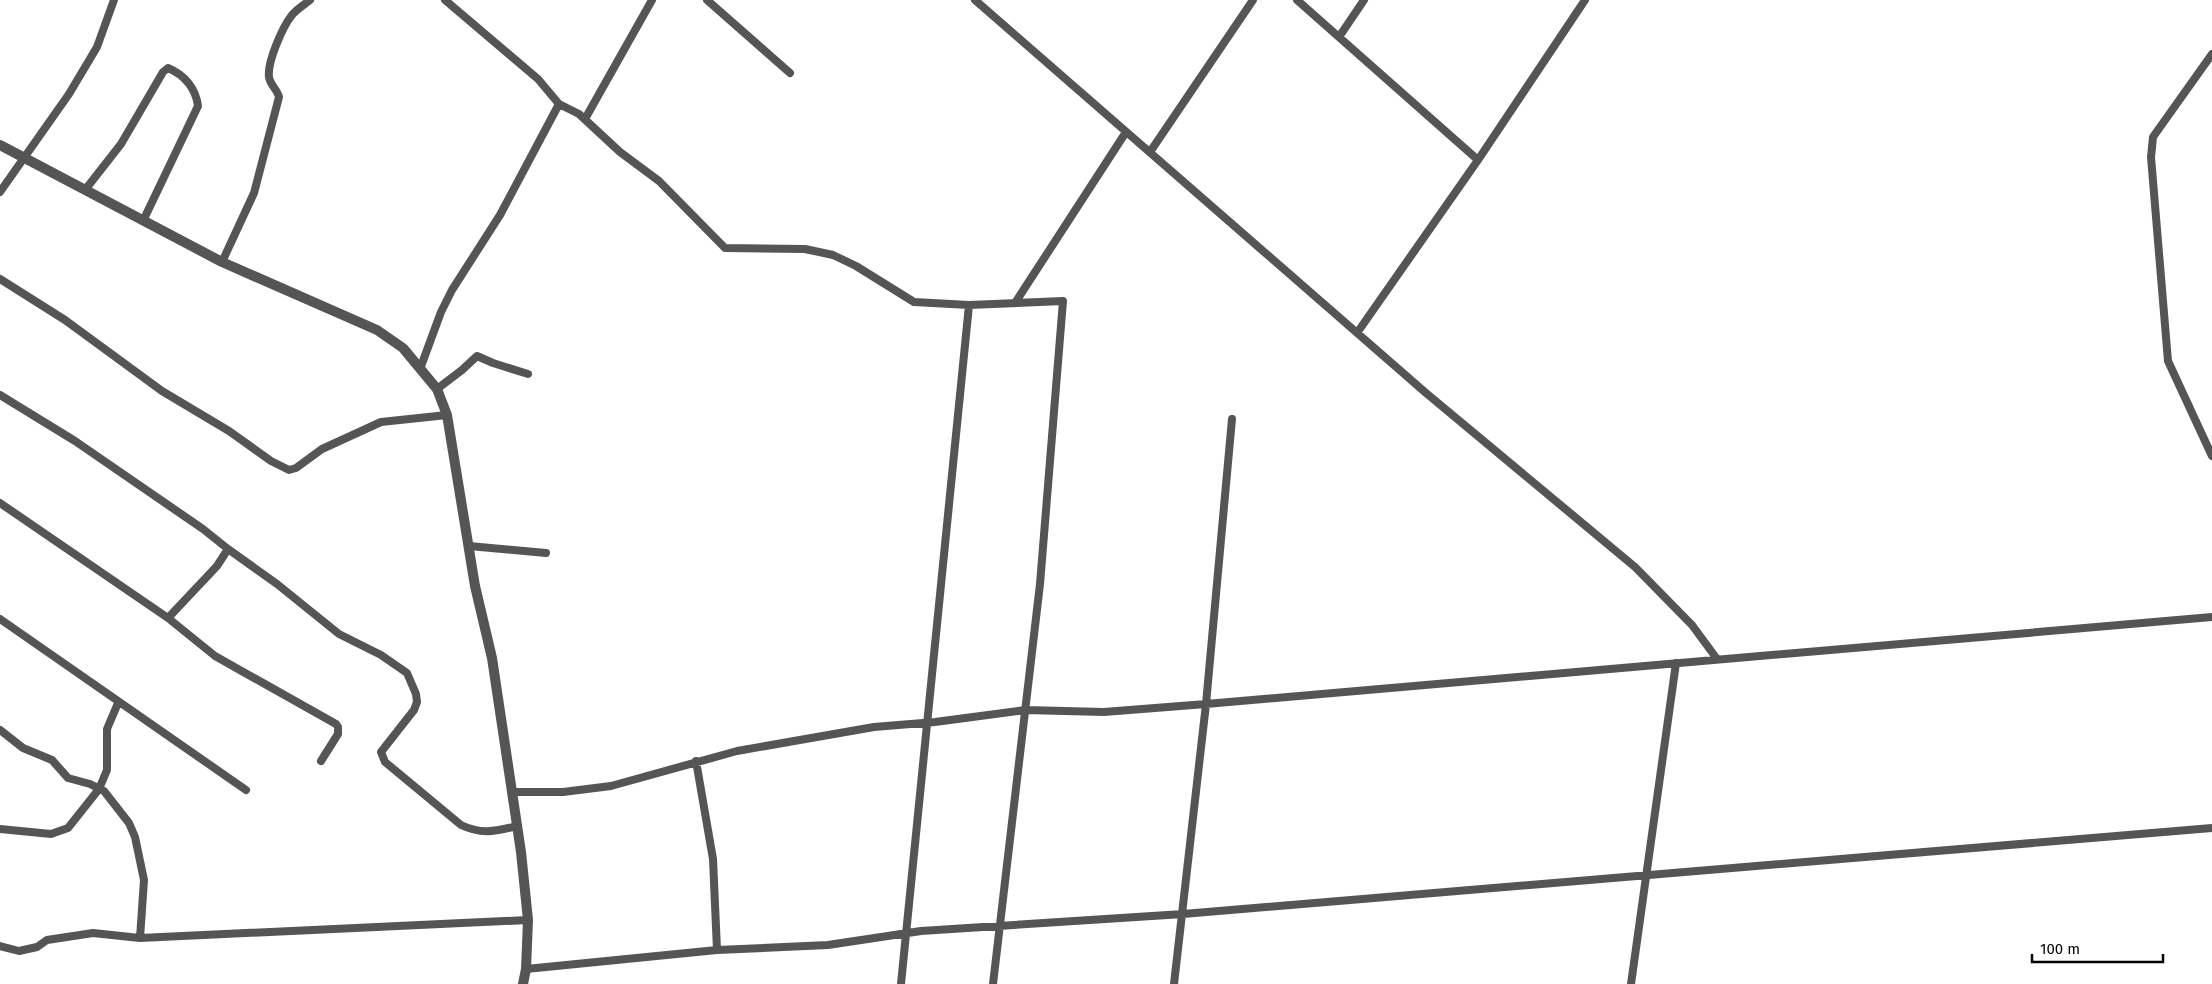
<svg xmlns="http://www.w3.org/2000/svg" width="2212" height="984" font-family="'Fira Sans',sans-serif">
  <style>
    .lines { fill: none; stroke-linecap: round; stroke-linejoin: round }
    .minor { stroke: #555; stroke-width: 8 }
    .tertiary { stroke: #555; stroke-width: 10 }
  </style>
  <rect width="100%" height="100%" fill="#fff"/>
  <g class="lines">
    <path class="minor" d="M445,0l93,79 21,25 20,10 41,38 39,29 66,67 80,1 28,6 23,11 58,36 55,3 94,-4 -23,283 -47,400
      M707,0l83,73
      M975,0l451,393 209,174 57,58 25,34
      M1297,0l181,160
      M1339,37l25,-37
      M2212,54l-59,83 -2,20 17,204 44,95
      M585,119l67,-119
      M1150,152l103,-152
      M85,190l36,-46 42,-72 5,-4c17,7 28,21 30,38l-55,115
      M0,192l69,-98 28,-47 17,-47
      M222,262l32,-69 25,-96c-2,-8 -9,-12 -10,-20 -2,-15 14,-51 23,-62 5,-6 12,-10 18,-15
      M0,279l65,41 97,71 67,40 42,30 18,9 7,-2 26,-19 59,-27 66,-7
      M1015,303l111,-171
      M1357,333l121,-173 107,-160
      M420,369l21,-57 11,-22 48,-75 59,-111
      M437,389l25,-19 15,-14 16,7 35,11
      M0,395l75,46 128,88 25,20 -11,17 -49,52
      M0,503l168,115 47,38 121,68 2,3v7l-17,27
      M469,546l77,7
      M228,549l49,35 62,50 42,21 26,18 9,21 1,8 -3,8 -33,42 4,10 76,63c21,10 35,6 56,1
      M0,619l246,171
      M0,730l23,18 29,12 16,18 22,6 14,7 25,32 6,14 9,43 -4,58
      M696,761l17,98 4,91
      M512,792h51l48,-6 126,-35 137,-24 61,-5 90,-12 79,2 102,-8 1006,-87
      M0,829l51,5 17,-6 31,-39 8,-19v-41l11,-26
      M0,946l19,5 18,-4 10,-7 46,-7 47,5 388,-18
      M526,969l191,-19 111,-5 93,-14 262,-17 1029,-86
      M901,984l68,-679
      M1174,984l32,-280 26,-285
      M1631,984l45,-321"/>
    <path class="tertiary" d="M0,145l222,117 155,68 26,18 34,41 10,26 28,171 17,72 29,194 7,68 -2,49 -3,15"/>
  </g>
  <path d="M2032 954v8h131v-8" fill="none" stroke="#000000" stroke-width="2.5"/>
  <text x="2040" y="954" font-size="15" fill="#000000" stroke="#ffffff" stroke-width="4" paint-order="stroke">100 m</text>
</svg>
